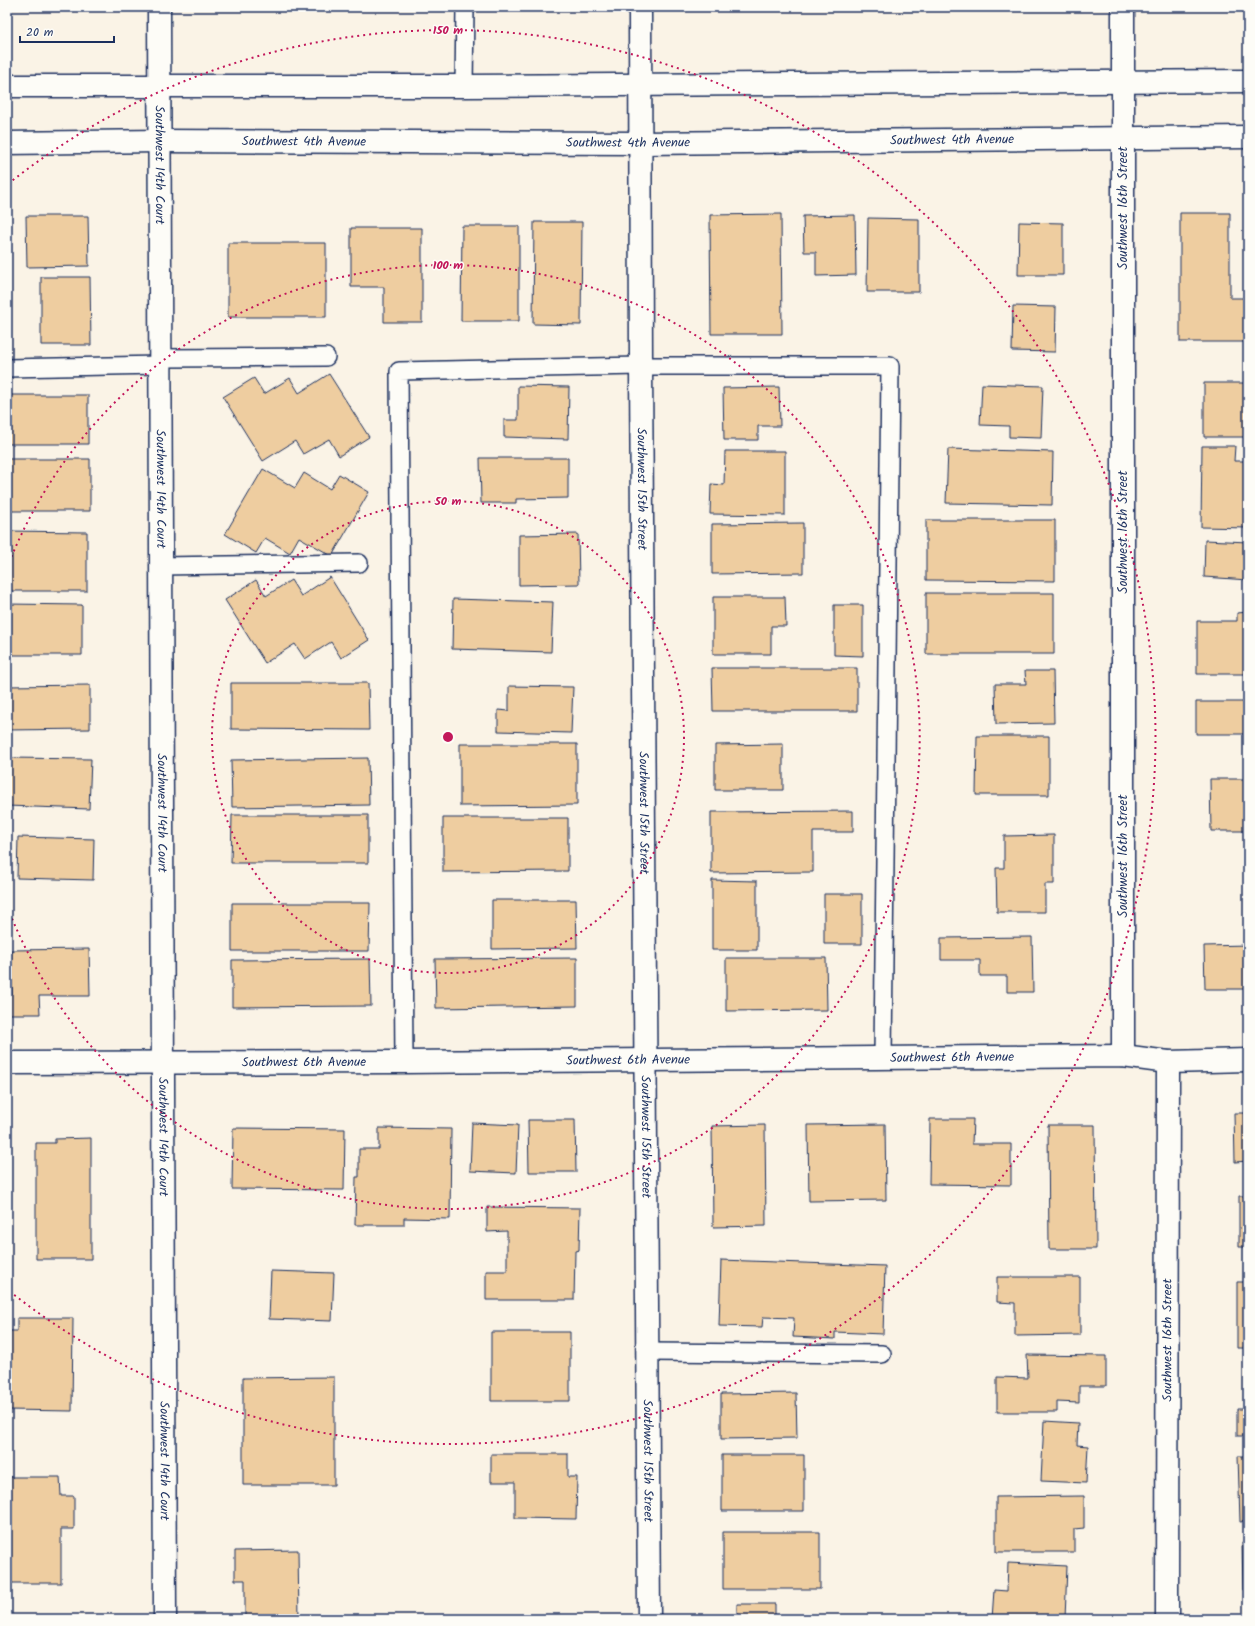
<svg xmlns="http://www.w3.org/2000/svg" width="1255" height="1626" font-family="Kalam,sans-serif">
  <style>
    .building { fill: #eecda0; stroke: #1b2f5e }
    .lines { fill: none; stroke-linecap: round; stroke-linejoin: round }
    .lane-casing { stroke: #1b2f5e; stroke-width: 20 }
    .street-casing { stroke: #1b2f5e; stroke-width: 25 }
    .secondary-casing { stroke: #1b2f5e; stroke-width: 25 }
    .lane { stroke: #fdfcf7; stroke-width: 17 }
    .street { stroke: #fdfcf7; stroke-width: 22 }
    .secondary { stroke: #fdfcf7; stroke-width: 22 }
    .ring { fill: none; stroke: #c2185b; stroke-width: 2; stroke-dasharray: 2 4 }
    .labels { text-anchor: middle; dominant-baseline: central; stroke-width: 3; stroke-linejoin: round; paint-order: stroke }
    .street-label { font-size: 13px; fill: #1b2f5e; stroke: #fdfcf7 }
    .centre { fill: #c2185b; stroke: #fdfcf7; stroke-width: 2 }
    .ring-label { font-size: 12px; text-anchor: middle; font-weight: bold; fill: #c2185b; stroke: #fdfcf7; stroke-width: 3; stroke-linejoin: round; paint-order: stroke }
  </style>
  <rect width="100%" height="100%" fill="#faf3e6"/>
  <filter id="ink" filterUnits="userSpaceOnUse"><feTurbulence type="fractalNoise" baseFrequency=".025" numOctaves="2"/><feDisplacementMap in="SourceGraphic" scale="8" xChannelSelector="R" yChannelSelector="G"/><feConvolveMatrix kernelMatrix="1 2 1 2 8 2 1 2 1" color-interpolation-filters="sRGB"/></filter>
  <g filter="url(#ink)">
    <path class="building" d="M1180,213h50v85h18v44h-68z
      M781,214l1,120h-71l-1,-119z
      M855,215l1,60 -40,1v-24h-12l-1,-36z
      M26,216h62l1,50 -62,1z
      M868,218l51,1v73h-52z
      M534,222h48l-1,103 -48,-1z
      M1019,222l44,1v52h-45z
      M462,226h57v95h-58z
      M351,228h71v94h-38v-35h-33z
      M228,243h98v74h-98z
      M41,277h49l1,68h-50z
      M1013,306l43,1 -1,45 -43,-1z
      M329,374l40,63 -30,19 -10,-17 -26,15 -8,-13 -32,20 -40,-64 31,-19 10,16 26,-16 9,15z
      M1204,383h44v54h-44z
      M982,384l61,2 -2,52 -32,-1v-11l-29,-1z
      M518,386l51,1 -1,52 -64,-2v-17h14z
      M779,387l1,39h-22v14h-34l-1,-52z
      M7,395h81v49h-81z
      M1202,446h33l-1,15h14v67l-47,-1z
      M948,449l105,3 -1,53 -106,-2z
      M725,451h60v64l-75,-1 1,-30 13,1z
      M480,458h88v40l-52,1v4h-35z
      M7,459h83v52h-83z
      M263,469l32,19 9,-15 26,16 9,-15 30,18 -37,64 -33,-19 -9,16 -25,-15 -9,15 -31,-19z
      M926,520h129v61l-129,-1z
      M803,523v50l-91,1v-50z
      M7,531l80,1v59h-80z
      M578,534l1,50 -60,1v-50z
      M1205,540l43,2v38l-44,-3z
      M330,577l39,63 -28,18 -10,-16 -26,17 -10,-15 -30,19 -40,-63 31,-20 10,16 25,-16 10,16z
      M926,593h128v61h-128z
      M713,597h72l1,29h-15v28h-58z
      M453,599l100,3 -2,50 -99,-3z
      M7,604l75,1v50h-75z
      M834,605h29v51l-29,-1z
      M1248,612v62h-51v-53h40v-8z
      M712,668h145v43h-144z
      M1025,671h28l1,52 -58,1 -1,-40h31z
      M231,683h137l1,47 -138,-1z
      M90,685v44l-83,1v-44z
      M509,686l64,1 -2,46 -73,-2v-21l11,1z
      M1196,702h52v32h-52z
      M977,736h72v59h-73z
      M460,744h117v61l-117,1z
      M783,744v46h-68v-45z
      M9,758l82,1 -2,50 -82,-3z
      M368,758l1,47 -137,2 -1,-47z
      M1210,779h38v52h-37z
      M853,811v21h-40v40l-102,1v-61z
      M232,815h136v48h-137z
      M443,818h125v53l-125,1z
      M1054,835v49h-9v28h-48l-1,-44h8v-32z
      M18,837l76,2 -1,41 -76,-2z
      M712,880l45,1v69h-45z
      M824,894h38v50h-38z
      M492,900h84l1,48 -85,1z
      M232,903h138l-1,48h-137z
      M1032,937l1,55h-26v-16h-27v-16h-39v-22z
      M1248,945v44h-43l-1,-43z
      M89,949l1,47h-51l1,18h-33v-20h5l-1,-44z
      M577,958v48l-141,2 -1,-49z
      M726,958h100l1,52 -101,1z
      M370,959l1,47 -139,1v-47z
      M1234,1113h14v48l-13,1z
      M930,1119h43l-1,25h39v41l-82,-1z
      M528,1120h47l1,52h-47z
      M472,1123l46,2 -2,48 -46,-2z
      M885,1124l1,76 -77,1 -1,-76z
      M765,1125l1,101 -53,1 -1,-101z
      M1048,1125h47l1,124h-47z
      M233,1128l112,1 -1,61 -112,-1z
      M379,1128l72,1 -1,90 -46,-1v7h-49l1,-48h3v-28h20z
      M91,1138v121h-55v-116h19v-4z
      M1239,1196h9v51h-9z
      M487,1207l93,1 -1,42 -4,1 -1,49h-88v-29h21v-40l-20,1z
      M721,1260l164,6 -2,68 -48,-2v7l-42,-2 1,-19 -31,-1 -1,10 -43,-1z
      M271,1271l63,2 -2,48 -63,-2z
      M997,1277h83v58l-65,1v-33l-18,-1z
      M1237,1282h11v66h-11z
      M17,1318h56l-1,93 -65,-1v-79h10z
      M491,1332h79v69h-79z
      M1027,1355l79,1v30h-27v17l-22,-1v10h-60v-35l31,1z
      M334,1377v108h-91v-107z
      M796,1393l1,45 -76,1v-45z
      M1237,1409h11v27h-11z
      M1044,1421l34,2 -1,22 11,1 -2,37 -45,-2z
      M491,1454h77v23h9l-1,42 -61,-1v-36h-24z
      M722,1455h82v56h-82z
      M1238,1456h10v65l-8,1z
      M7,1477h53l1,19h13v33h-13v54h-51v-55h-3z
      M1084,1496v32l-10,1v23h-78v-55z
      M723,1532h97v57h-97z
      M1242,1542h6v47l-5,1z
      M298,1550l1,69h-54v-39h-10v-29z
      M1008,1563l59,3 -2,53h-73l2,-29 13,1z
      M737,1604h38v15h-38z"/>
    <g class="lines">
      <defs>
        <path id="lane" d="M464,86l1,-79
          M160,358l166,-1
          M7,368l153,-3
          M160,566l199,-3
          M404,1062l-5,-691 242,-5h249l-7,692
          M647,1352l235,2"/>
        <g id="street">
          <path id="s1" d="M159,7l6,1612"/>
          <path id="s2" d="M640,7l1,359 8,1253"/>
          <path d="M1123,1056v-1049"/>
          <path id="s3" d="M7,1063l397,-1 719,-6 45,6 80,-2"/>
          <path id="s4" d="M1167,1619l1,-557"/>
        </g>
        <g id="secondary">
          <path d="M7,86h457l784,-5"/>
          <path id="s5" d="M7,143l152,-2 482,2 607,-6"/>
        </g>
      </defs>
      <use href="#lane" class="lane-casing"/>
      <use href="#street" class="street-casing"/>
      <use href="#secondary" class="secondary-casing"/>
      <use href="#lane" class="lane"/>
      <use href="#street" class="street"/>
      <use href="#secondary" class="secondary"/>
    </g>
  </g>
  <g class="ring">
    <circle cx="448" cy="737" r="236"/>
    <path d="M7 568A472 472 0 1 1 7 906"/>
    <path d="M8 184A707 707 0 1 1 8 1290"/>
  </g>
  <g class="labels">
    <g class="street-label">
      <text stroke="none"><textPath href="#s5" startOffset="945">Southwest 4th Avenue</textPath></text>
      <text stroke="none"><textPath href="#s5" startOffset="297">Southwest 4th Avenue</textPath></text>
      <text stroke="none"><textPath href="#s5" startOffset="621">Southwest 4th Avenue</textPath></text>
      <text stroke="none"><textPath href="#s1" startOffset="158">Southwest 14th Court</textPath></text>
      <text transform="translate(1123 208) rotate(-90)">Southwest 16th Street</text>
      <text stroke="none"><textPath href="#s1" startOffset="482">Southwest 14th Court</textPath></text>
      <text stroke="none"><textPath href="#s2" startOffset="482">Southwest 15th Street</textPath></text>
      <text transform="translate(1123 532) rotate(-90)">Southwest 16th Street</text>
      <text stroke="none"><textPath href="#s1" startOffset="806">Southwest 14th Court</textPath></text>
      <text stroke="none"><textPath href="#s2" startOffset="806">Southwest 15th Street</textPath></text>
      <text transform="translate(1123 856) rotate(-90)">Southwest 16th Street</text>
      <text stroke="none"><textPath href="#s3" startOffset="945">Southwest 6th Avenue</textPath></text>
      <text stroke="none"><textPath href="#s3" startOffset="621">Southwest 6th Avenue</textPath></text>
      <text stroke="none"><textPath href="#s3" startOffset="297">Southwest 6th Avenue</textPath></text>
      <text stroke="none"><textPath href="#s1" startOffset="1130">Southwest 14th Court</textPath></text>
      <text stroke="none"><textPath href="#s2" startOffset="1130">Southwest 15th Street</textPath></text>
      <text stroke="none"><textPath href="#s4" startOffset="279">Southwest 16th Street</textPath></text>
      <text stroke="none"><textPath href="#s1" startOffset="1454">Southwest 14th Court</textPath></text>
      <text stroke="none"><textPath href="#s2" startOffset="1454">Southwest 15th Street</textPath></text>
    </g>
  </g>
  <circle cx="448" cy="737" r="6" class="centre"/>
  <g class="ring-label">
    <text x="448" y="34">150 m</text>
    <text x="448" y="269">100 m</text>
    <text x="448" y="505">50 m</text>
  </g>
  <rect width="1255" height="1626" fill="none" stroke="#fdfcf7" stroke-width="24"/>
  <rect x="12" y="12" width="1231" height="1602" fill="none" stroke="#1b2f5e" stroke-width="1.5" filter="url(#ink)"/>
  <path d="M20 36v6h94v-6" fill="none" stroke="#1b2f5e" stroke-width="2"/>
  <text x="26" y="36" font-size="12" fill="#1b2f5e" stroke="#fdfcf7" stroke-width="3" paint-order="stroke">20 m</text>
</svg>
